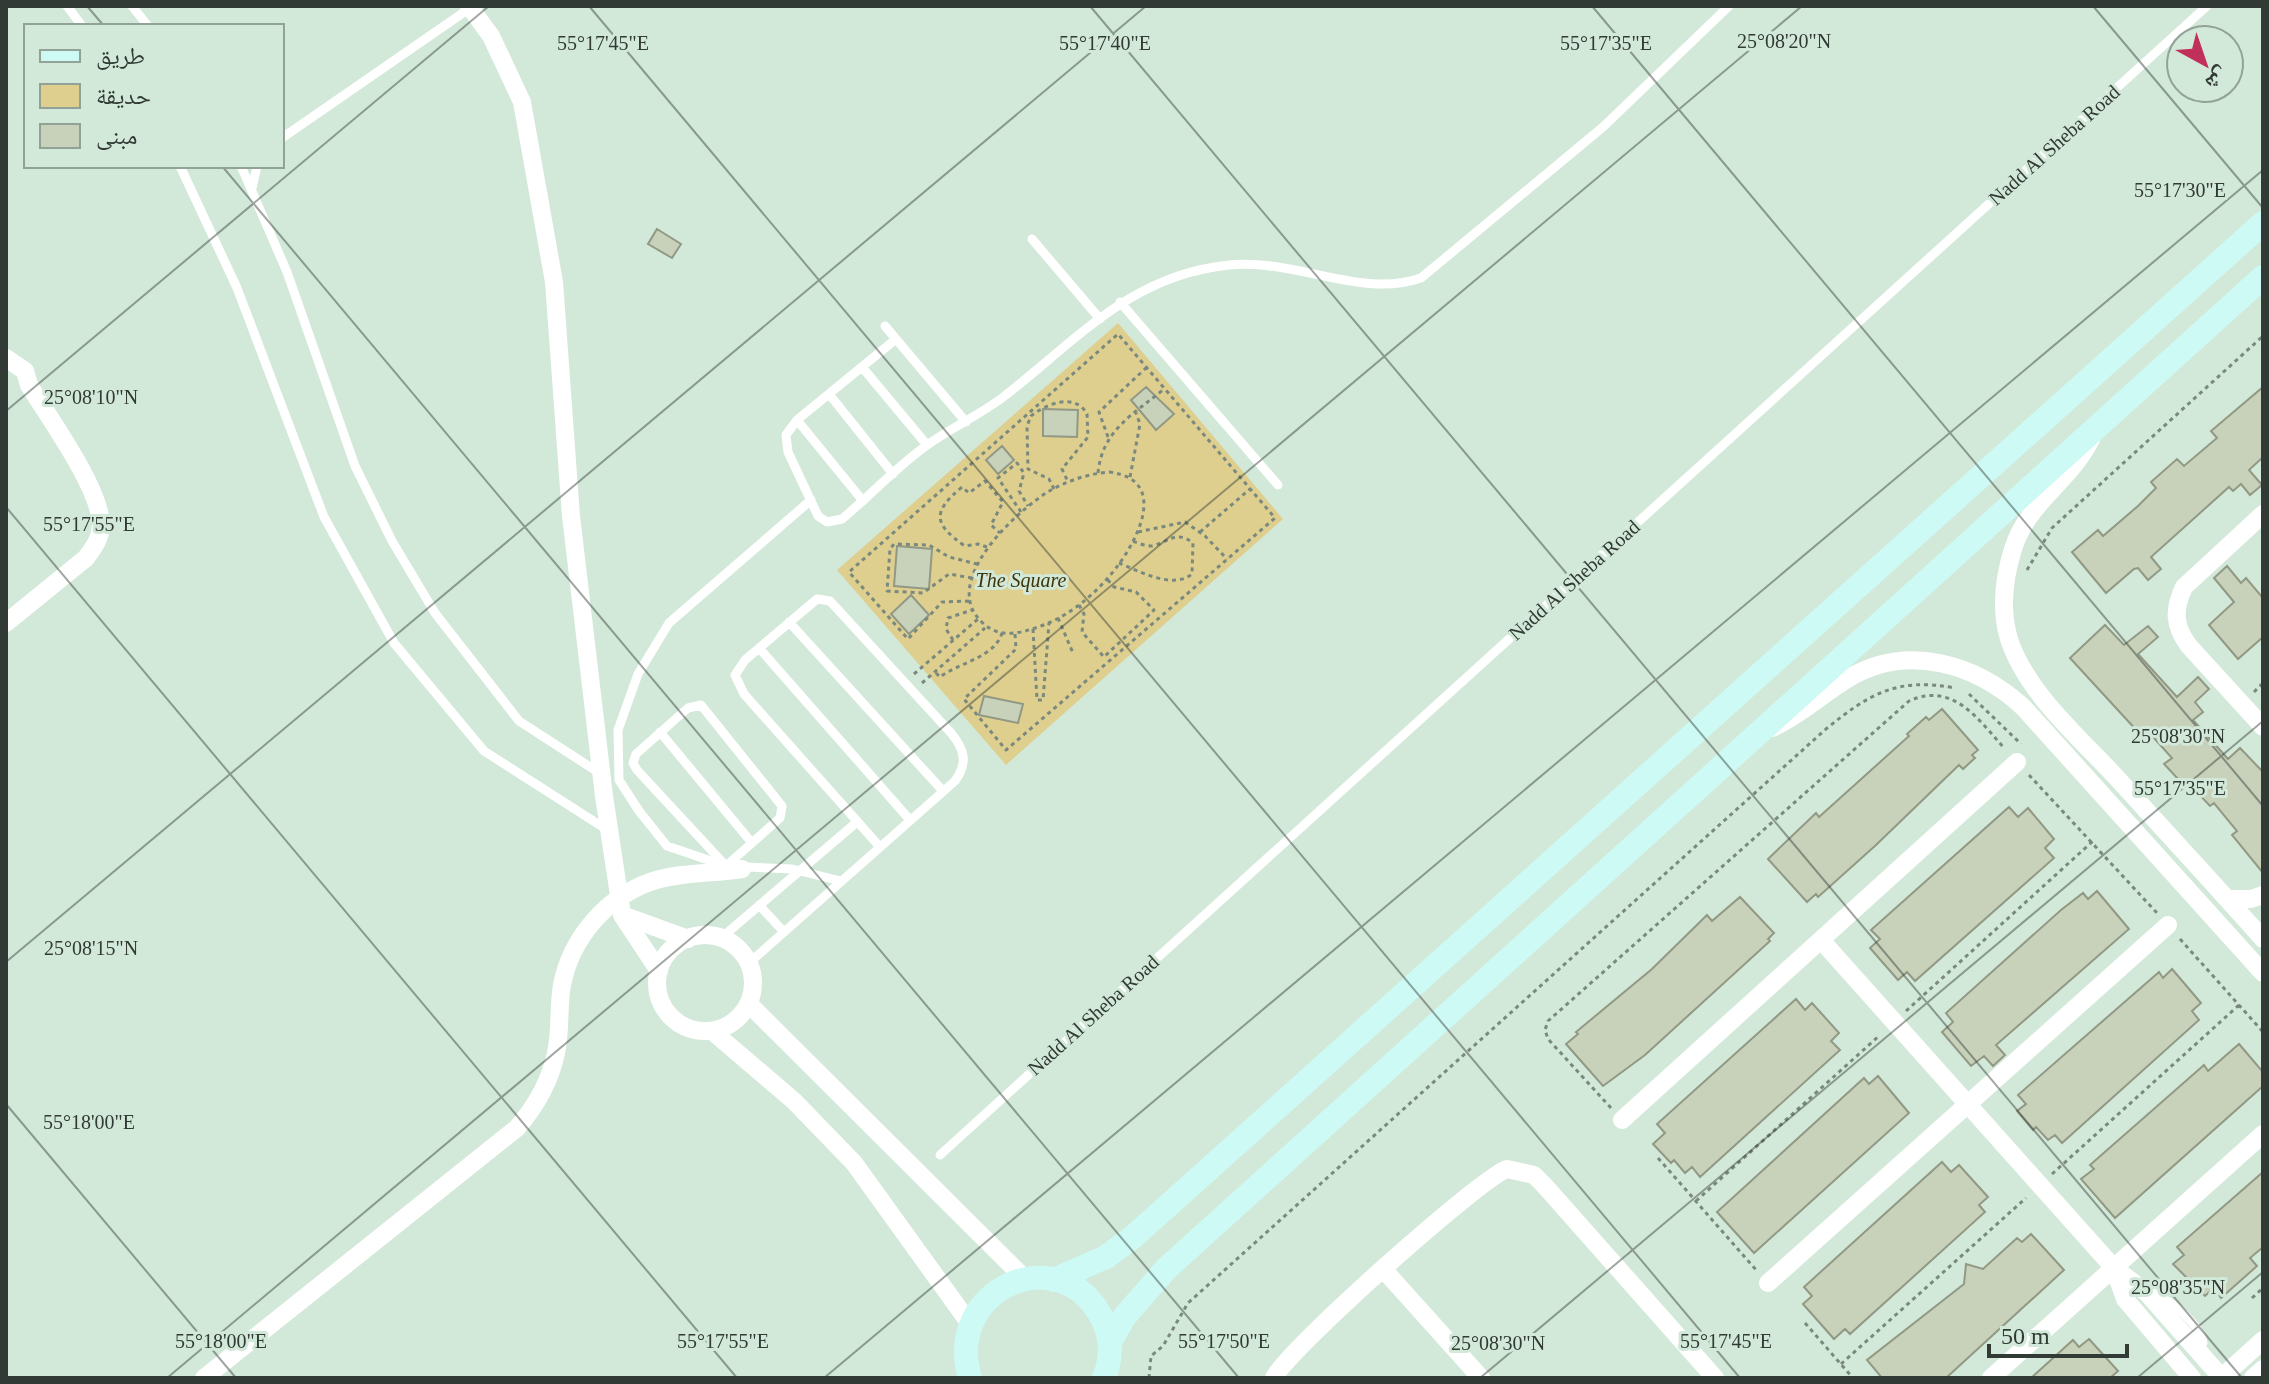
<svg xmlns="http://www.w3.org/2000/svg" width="2269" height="1384" font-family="'Times New Roman','Noto Naskh Arabic',serif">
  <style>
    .green { fill: #dfcf8f }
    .building { fill: #c8d1ba; stroke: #919984; stroke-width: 2 }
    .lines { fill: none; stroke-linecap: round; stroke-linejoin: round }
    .path { stroke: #7a897e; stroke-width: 3; stroke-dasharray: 4 4; stroke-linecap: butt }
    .service { stroke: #fff; stroke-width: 9 }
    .minor { stroke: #fff; stroke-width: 18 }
    .secondary { stroke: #cdfaf4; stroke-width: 24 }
    .ticks { fill: none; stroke: #313a34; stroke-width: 2; stroke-opacity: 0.45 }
    .labels { text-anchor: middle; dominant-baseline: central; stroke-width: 6; stroke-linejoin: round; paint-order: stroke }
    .street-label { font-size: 20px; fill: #313a34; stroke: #d2e8d8 }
    .park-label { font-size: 20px; font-style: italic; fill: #3f350b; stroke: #d2e8d8 }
    .ticks-label { font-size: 20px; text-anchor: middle; fill: #313a34; stroke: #d2e8d8; stroke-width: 6; stroke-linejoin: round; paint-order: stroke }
  </style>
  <rect width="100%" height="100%" fill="#d2e8d8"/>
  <path class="green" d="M1118,323l165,196 -277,246 -169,-195z"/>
  <path class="building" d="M657,229l24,15 -9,14 -24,-14z
    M1146,387l28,27 -18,16 -25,-30z
    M2263,387v70l-14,13 13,15 -12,10 -9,-11 -8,7 -4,-4 -78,70 10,12 -13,11 -10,-12 -4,1 -28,24 -34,-41 26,-22 5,6 35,-30 18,-18 -5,-6 26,-23 7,7 33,-28 -6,-7z
    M1043,409l35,1 -1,27 -34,-1z
    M1002,446l12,14 -16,14 -12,-14z
    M897,546l35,3 -3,40 -35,-3z
    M2227,566l14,17 5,-5 17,20v39l-25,22 -29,-34 25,-23 -20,-24z
    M911,595l18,20 -20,19 -18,-20z
    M2105,625l19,20 24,-19 10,11 -20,17 39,43 21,-20 11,12 -14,13 8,10 -10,8 35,39 12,-11 23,24v101l-31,-38 5,-4 -23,-28 -4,3 -15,-16 -4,3 -27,-29 8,-6 -27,-30 -6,5 -69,-75z
    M984,696l39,8 -5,19 -39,-8z
    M1942,709l36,41 -6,5 3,3 -12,11 -4,-4 -83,80 -58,52 -2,-3 -9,8 -39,-43 48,-46 3,4 90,-81 -2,-2 19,-17 3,3z
    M2009,807l9,10 10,-9 26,31 -9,9 9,10 -139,123 -8,-9 -9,8 -28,-32 10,-9 -9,-9z
    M2097,891l32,38 -133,116 9,10 -12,11 -9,-10 -13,10 -29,-34 11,-10 -7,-9 115,-103 22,-17 5,6z
    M1740,897l34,36 -6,6 2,2 -125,114 -42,31 -37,-42 12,-10 -2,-2 76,-63 55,-54 5,6z
    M2172,969l29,34 -9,8 7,9 -137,123 -7,-8 -7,5 -12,-13 -3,3 -16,-19 9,-7 -8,-9 141,-123 4,6z
    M1796,999l9,11 7,-7 27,30 -8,8 9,9 -140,127 -8,-10 -7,6 -11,-13 -3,3 -18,-19 12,-11 -8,-9z
    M2239,1044l24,28v14l-148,132 -34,-39 13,-10 -4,-4 114,-100 4,6z
    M1878,1076l31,37 -155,140 -37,-41 147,-134 5,6z
    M1942,1162l9,10 8,-7 29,32 -9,8 6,7 -135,122 -5,-5 -11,10 -31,-35 9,-8 -8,-9z
    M2263,1172v75l-13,11 7,8 -36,32 -7,-10 -9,8 -32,-32 11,-9 -7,-8z
    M2031,1234l33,36 -118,108h-64l-15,-18 97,-76 2,-20 17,5 34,-31 5,4z
    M2089,1339l29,32 -8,7h-79l42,-38 6,7z"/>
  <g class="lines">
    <path class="path" d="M1108,437l-9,-25 47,-44
      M1109,472c66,8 23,80 -3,108 -18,20 -40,37 -65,46 -20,7 -40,13 -57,-2 -48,-40 33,-114 67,-134 19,-10 37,-16 58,-18z
      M1098,473c4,-43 36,-59 66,-84
      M1130,477l10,-53 -4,-11
      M1054,489l-5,-10 -21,-10 -1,-43 4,-10c15,-12 44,-24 56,-2l1,23 -26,32 6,13
      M1021,512l-23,-34 19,-15 7,10 -5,18 9,15
      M1138,532l47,-10 20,14 22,23
      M1200,532l50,-43
      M987,547l-9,-3 -13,2c-32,-22 -33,-34 -3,-59l7,6 16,-12 18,21 -12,23 9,8
      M1119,563c20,8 54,27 73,11l1,-31c-17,-14 -25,0 -42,3 -6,0 -13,-3 -19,-5
      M2027,570l25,-42 211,-192
      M972,578l-23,-4 -26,19 -36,-2 3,-42 4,-5 35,1 20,12 28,7
      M969,601l-27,1 -34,37 -59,-67 269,-238 157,184 -269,232 -42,-51 52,-50 -1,-15
      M1079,605l5,9 -2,18 22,25 50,-47 -18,-18 -22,-5 -7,-8
      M1058,618l15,35
      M1033,629l4,71h6l6,-77
      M953,640l-7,-11 2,-11 24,-8
      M936,673l4,4c20,-15 54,-19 62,-44
      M914,674l64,-55
      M922,683l63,-55
      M2254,692l9,-9
      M1969,694l52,50
      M2029,775l128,138
      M2180,939l83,93
      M1906,1011l187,-170
      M1611,1108l-63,-69 -3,-9 3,-9 361,-320c44,-20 70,19 95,47
      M1658,1158l99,113
      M2052,1174l187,-169
      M1696,1201l184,-166
      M2252,1298l11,-10
      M1805,1323l48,55
      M1841,1364l185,-166
      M1149,1378l2,-22 12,-10 25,-43 638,-574c43,-35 71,-52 129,-41"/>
    <path class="service" d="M67,6l15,20
      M132,6l16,20
      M282,138l191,-132
      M180,166l57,122 87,229 70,126 90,108 125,80
      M241,166l46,106 68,194 37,75 43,72 84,108 82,53
      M252,188l5,-22
      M1032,239l68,80
      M1120,302l158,183
      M885,326l81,96
      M896,339l-99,81 -11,15 2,17 30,64 9,6 15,-3c30,-25 56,-54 88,-76 23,-16 49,-28 72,-45 74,-57 128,-123 227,-133 66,-7 132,34 192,13l182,-151 126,-121
      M862,367l65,78
      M829,394l64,80
      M797,420l66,81
      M811,500l-142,123 -31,51 -20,56 1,50 20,31 28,35 59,20 54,-48 2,-12 -81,-101 -13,3 -52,46 -3,9 4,7 89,96 66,3 49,12
      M789,622l154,169
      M759,648l151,172
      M660,732l92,111
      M759,905l25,27
      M721,938l136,-116
      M749,963l206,-182c13,-18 10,-31 -4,-48l-121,-132 -13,-2 -72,61 -10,15 9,19 136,153
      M940,1155l1267,-1149
      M2154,1295c18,5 46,30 49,48l-6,7"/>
    <path class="minor" d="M469,6l22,30 31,66 32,180 17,234 33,280 18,119
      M6,358l19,13 4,14c20,33 71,103 72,139 0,14 -7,23 -15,34l-80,65
      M2092,437c-20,43 -64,64 -79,112 -9,29 -13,60 -4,90 17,53 70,98 107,138 49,54 98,107 147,162
      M2263,514l-79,73c-11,23 -10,39 5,59l74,81
      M1772,728c29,-13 50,-34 77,-50 59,-35 127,-14 174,29l240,266
      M2228,899h23l12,-4
      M657 983a48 48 0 1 1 96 0a48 48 0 1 1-96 0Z
      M1821,940l293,328 33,25 75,85
      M659,971l-37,-56 66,24
      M749,1004l276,275
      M712,1031l82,70 60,62 116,161
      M1622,1120l395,-358
      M2114,1268l11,31 67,79
      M1384,1270l97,108
      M1768,1283l400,-358
      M204,1378l313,-250c19,-22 33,-46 39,-75 5,-23 2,-46 6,-68 9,-47 44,-87 88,-103 29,-10 61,-8 92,-13
      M1274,1378c10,-25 206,-200 233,-209l27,6 10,10 171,193
      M1991,1378l272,-244
      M2221,1378l42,-38
      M2253,1378l10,-9"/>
    <path class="secondary" d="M1054,1280l52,-23 27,-20 1130,-1014
      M1110,1342l15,-26 41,-47 1097,-992
      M970,1378c-27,-89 90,-141 132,-60 10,19 10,41 2,60"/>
  </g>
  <path class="ticks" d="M87,6l17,20M589,6l1151,1372M1090,6l1152,1372M1592,6l671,800M2093,6l170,202M222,166l1017,1212M6,411l483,-405M6,507l731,871M6,962l1140,-956M6,1104l230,274M167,1378l1635,-1372M824,1378l1439,-1208M1480,1378l783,-657M2137,1378l126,-106"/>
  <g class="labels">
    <g class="street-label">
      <text transform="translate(2054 145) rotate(-42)">Nadd Al Sheba Road</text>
      <text transform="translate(1574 580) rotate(-42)">Nadd Al Sheba Road</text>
      <text transform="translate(1093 1015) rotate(-42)">Nadd Al Sheba Road</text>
    </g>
    <g class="park-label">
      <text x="1021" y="580">The Square</text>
    </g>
  </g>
  <g class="ticks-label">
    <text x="1784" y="48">25°08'20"N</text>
    <text x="603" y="50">55°17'45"E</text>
    <text x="1105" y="50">55°17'40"E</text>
    <text x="1606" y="50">55°17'35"E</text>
    <text x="2180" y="197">55°17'30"E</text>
    <text x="91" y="404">25°08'10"N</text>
    <text x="89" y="531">55°17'55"E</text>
    <text x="2178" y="743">25°08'30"N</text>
    <text x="2180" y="795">55°17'35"E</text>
    <text x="91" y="955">25°08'15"N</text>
    <text x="89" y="1129">55°18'00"E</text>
    <text x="2178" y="1294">25°08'35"N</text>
    <text x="221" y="1348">55°18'00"E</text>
    <text x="723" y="1348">55°17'55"E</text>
    <text x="1224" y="1348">55°17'50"E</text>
    <text x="1726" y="1348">55°17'45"E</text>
    <text x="1498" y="1350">25°08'30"N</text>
  </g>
  <rect width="2269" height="1384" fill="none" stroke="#313a34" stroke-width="16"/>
  <rect x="24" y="24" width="260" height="144" fill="#d2e8d8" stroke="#92a296" stroke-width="2"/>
  <rect x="40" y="50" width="40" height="12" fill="#cdfaf4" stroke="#92a296" stroke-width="2"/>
  <text x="96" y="64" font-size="24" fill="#313a34">طريق</text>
  <rect x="40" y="84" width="40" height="24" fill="#dfcf8f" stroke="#92a296" stroke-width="2"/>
  <text x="96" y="104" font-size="24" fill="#313a34">حديقة</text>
  <rect x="40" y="124" width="40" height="24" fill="#c8d1ba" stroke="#92a296" stroke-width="2"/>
  <text x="96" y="144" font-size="24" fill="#313a34">مبنى</text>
  <g transform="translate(2205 64) rotate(140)"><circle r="38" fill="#d2e8d8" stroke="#92a296" stroke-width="2"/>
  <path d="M0-6L14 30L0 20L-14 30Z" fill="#c0305a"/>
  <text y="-12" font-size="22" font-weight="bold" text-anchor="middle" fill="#313a34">ش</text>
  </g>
  <path d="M1989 1344v12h138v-12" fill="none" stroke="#313a34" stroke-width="4"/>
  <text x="2001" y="1344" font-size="24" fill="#313a34" stroke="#d2e8d8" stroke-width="6" paint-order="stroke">50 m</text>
</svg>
